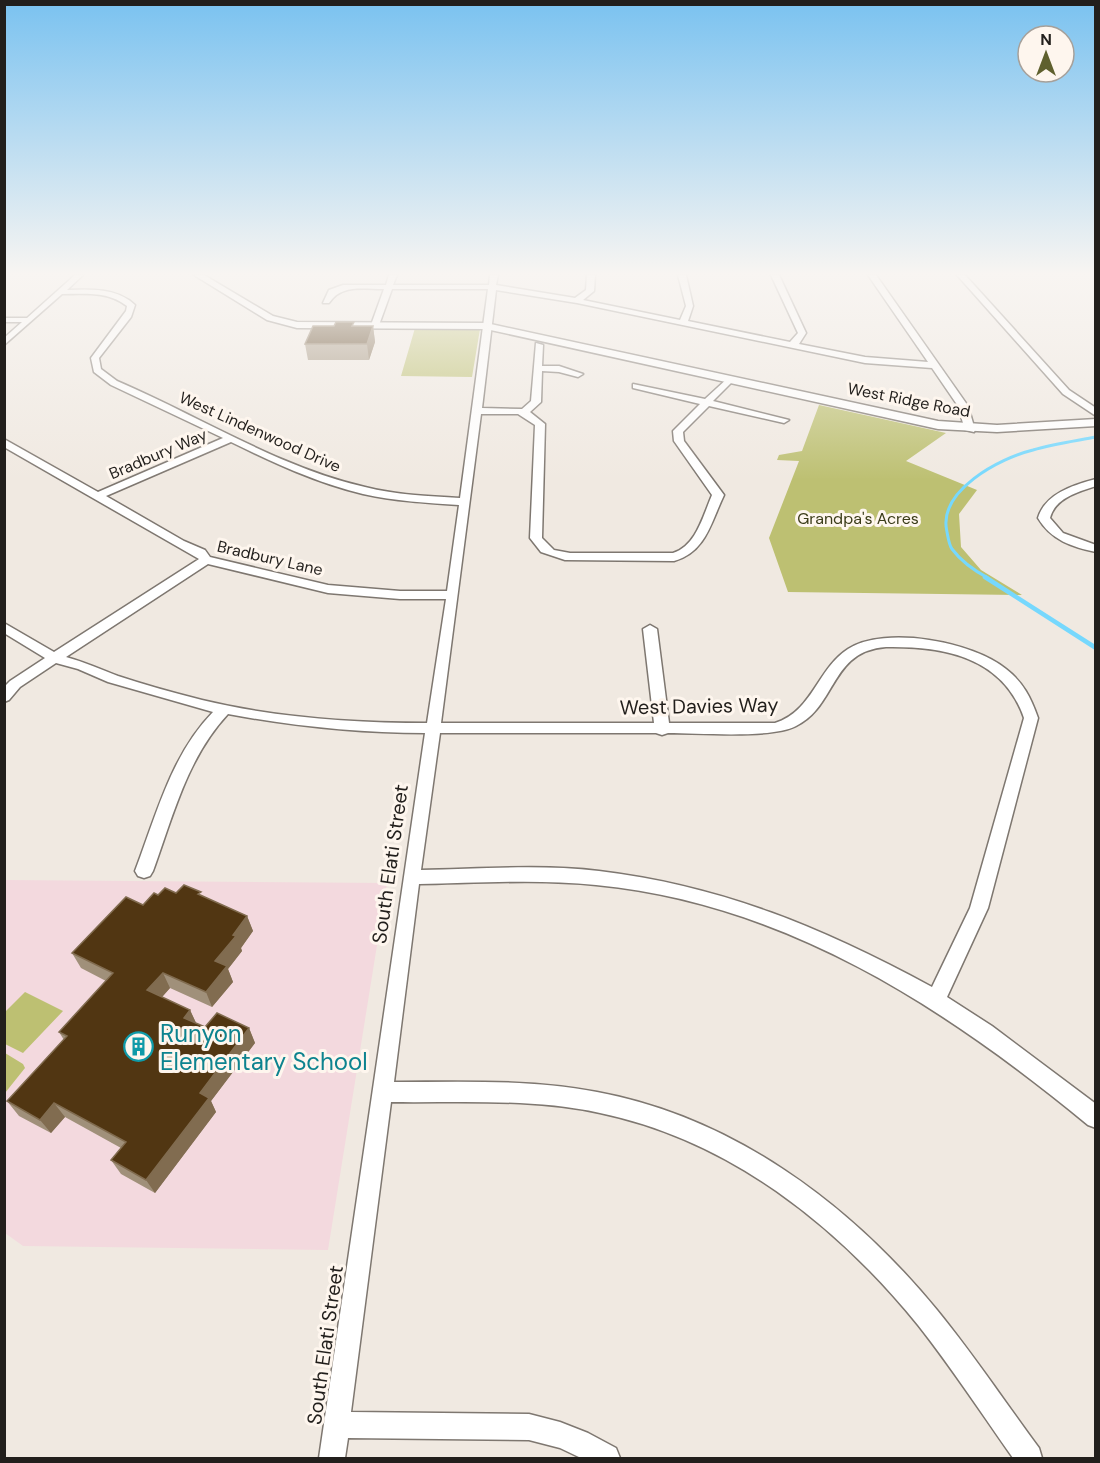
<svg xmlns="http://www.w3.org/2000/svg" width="1100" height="1463" font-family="'DM Sans',sans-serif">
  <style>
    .education { fill: #f3d9de }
    .green { fill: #bdc072 }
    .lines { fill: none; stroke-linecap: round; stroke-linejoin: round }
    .stream-far1 { stroke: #76d8fd; stroke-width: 3 }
    .stream { stroke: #76d8fd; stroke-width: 4.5 }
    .minor-casing { stroke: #7e7770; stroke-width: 3 }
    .tertiary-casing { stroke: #7e7770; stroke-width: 3 }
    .minor { fill: #fff; fill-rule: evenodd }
    .tertiary { fill: #fff; fill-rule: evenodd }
    .wall { fill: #a0907a }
    .shaded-wall { fill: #816c50 }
    .building { fill: #513612; stroke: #816c50; stroke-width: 1.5 }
    .labels { text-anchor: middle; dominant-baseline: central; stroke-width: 6; stroke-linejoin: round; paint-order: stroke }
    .far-street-label { font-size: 16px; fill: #221f1c; stroke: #fef6ee }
    .far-park-label { font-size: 16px; fill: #3b3c19; stroke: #fef6ee }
    .street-label { font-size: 20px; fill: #221f1c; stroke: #fef6ee }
    .near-culture-label { font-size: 24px; fill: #0d838f; stroke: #fef6ee; text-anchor: start }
  </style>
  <rect width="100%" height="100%" fill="#f0e9e1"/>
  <path class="education" d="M5,880l382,3 -59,367 -305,-4 -18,-13z"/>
  <path class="green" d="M415,328l65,1 -8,48 -71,-1z
    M819,405l127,28 -40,28 71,29 -18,24 2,33 20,23 41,25 -234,-3 -19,-54 30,-77 -22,-1 2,-5 23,-4z
    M25,992l38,19 -40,42 -18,-9 -1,-31z
    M5,1053l18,11 2,4 -20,25z"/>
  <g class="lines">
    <path class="stream-far1" d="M988,578c-13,-7 -27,-17 -36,-29 -3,-4 -4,-12 -5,-17 -10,-41 53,-74 86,-82 20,-6 42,-9 63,-13"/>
    <path class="stream" d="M985,577l111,71"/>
    <defs>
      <path id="minor" d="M75,275h8l-16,15c24,-1 50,-2 68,15l-4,12 -32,41 2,11 16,12c82,35 161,86 248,106 31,8 63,9 95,11l28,-209h-96l-13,36 -4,2 -4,-2 13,-36c-21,0 -43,-5 -55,14h-6l6,-13 14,-5h43l3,-10h8l-4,10h96l1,-10h8l-2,10 79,13 11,-8 1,-15h8l-1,16 -11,9 97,20 6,-14 -8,-31h8l7,31 -5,15 102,21 8,-9 -27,-58h8l27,58 -7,11 66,13 63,5 -60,-87h8l92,131 7,24 -1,2 -9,-2 -7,-24 -26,-38 -67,-5 -288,-60 -81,-13 -14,118 40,1 9,-8 5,-58 7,2 -1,21h17l24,8 -5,3 -19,-5 -17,-1 -1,31 -11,10 15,12 -3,114 12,12 16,3h103c23,-7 30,-37 39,-58l-38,-54 -1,-10 27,-27 -67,-16v-4l72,15 24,-22 5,3 -21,21 76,19 -5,3 -75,-17 -26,26 1,9 40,54c-13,27 -18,57 -50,66l-109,-1 -24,-8 -11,-14 5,-113 -17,-11h-37l-40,309h213l-11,-94 7,-4 7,4 12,94h106c38,-12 42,-54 73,-74 37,-24 126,-7 158,20 17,13 25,29 32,49l-50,190 -41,89 45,29 104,78v24l-8,-3c-143,-118 -303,-222 -492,-240 -59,-6 -118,-2 -177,-1l-25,198c67,0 136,-3 203,10 136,25 253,112 340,218 36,44 68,92 102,138l3,10h-29c-31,-44 -61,-90 -95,-133 -82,-101 -189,-185 -318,-212 -68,-15 -140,-10 -209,-11l-40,310 178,2 31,8 28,11 28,15 4,10h-39l-21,-10 -31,-8 -181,-2 -3,20h-26l106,-725c-66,0 -133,-7 -197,-19 -41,44 -55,102 -75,157l-3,5 -6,2 -6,-2 -3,-5c21,-55 36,-116 78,-159l-105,-30 -30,-13 -22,-6 -36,24 -11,13 -5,2v-15l6,-6 35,-23 -41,-25v-10l50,29 145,-93 -195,-112v-8l94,53 125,-54 -112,-53 -17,-13 -3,-14 35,-47 1,-5c-19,-15 -42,-12 -65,-12l-58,51v-7l18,-16h-18v-4h23zM231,442c43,21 86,41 132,52 32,7 64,9 96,11l-12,86h-47l-72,-6 -118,-28 -5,-7 -21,-9 -78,-45zM208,564l120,29 72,6h46l-19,124c-73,0 -155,-6 -225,-23 -28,-7 -57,-15 -84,-24 -18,-7 -34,-14 -52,-19zM886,647c58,-1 117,10 138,71l-54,190 -38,79c-109,-59 -209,-101 -333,-116 -59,-7 -120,-2 -178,-1l19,-137h216l6,2 6,-2c30,0 104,6 128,-7 41,-20 34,-75 90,-79z
        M957,275h8l104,115 27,18v8l-33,-22z
        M1096,479v7c-18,6 -41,12 -46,32l13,15 33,12v7c-24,-5 -45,-12 -58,-34 7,-24 35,-33 58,-39z"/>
      <path id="tertiary" d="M194,275h10l69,41 24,6 189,1 452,98 59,4 99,-6v7l-99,6 -59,-3 -452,-100 -189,-1 -30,-8z"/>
    </defs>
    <use href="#minor" class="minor-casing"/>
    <use href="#tertiary" class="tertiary-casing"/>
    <use href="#minor" class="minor"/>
    <use href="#tertiary" class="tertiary"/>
  </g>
  <path class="wall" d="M355,326h18l2,16 -6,18h-61l-3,-16z
    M176,893l26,3 45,20 6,15 -12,17 1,3 -14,18 5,13 -21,25 -42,-19 -8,9 28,13 6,13 9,4 44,1 6,15 -44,58 5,11 -61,81 -34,-19 -10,-14 10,-12 -56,-31 -14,16 -32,-17 -12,-15 57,-61 -5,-8 47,-51 -25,-13 -9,-15 86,-58z"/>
  <path class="shaded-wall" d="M373,326l2,16 -6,18 -2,-16z
    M247,916l6,15 -12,17 1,3 -14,18 5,13 -21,25 -6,-15 9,-31z
    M163,973l7,15 -15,17 -8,-15z
    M190,1010l7,15 -13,-7z
    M249,1028l6,15 -44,58 5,11 -61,81 -9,-13 54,-87z
    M54,1103l11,14 -14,16 -11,-13z"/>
  <path class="building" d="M336,322h18l-2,4h21l-6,18h-62l8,-18h21z
    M184,885l17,7 -3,2 49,22 -14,19 3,1 -21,25 12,5 -21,26 -43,-19 -16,17 43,20 -6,8 21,9 12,-14 32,15 -49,65 9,5 -63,82 -35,-20 15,-18 -72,-39 -14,17 -33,-19 60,-65 -8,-4 54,-59 -41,-20 54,-56 17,8 11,-12 4,2 7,-7 11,5z"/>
  <linearGradient id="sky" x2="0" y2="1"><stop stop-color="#7ac2f0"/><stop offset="0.57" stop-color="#f8f5f2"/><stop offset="1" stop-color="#f8f5f2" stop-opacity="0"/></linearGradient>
  <rect width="1100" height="480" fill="url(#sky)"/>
  <defs>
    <symbol id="building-ring" viewBox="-11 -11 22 22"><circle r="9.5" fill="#fef6ee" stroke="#0f9aa8" stroke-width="1.5"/><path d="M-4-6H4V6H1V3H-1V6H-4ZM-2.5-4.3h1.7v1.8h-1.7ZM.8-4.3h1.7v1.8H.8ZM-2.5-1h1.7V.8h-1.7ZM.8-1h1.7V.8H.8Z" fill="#0f9aa8"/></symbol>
  </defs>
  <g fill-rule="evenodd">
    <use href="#building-ring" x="122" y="1030" width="33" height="33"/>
  </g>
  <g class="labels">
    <g class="far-street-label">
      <text transform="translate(909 400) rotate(11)">West Ridge Road</text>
      <text transform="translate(260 432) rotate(24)">West Lindenwood Drive</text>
      <text transform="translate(158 454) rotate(-23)">Bradbury Way</text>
      <text transform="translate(270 558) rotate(13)">Bradbury Lane</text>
    </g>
    <g class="far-park-label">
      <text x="858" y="518">Grandpa's Acres</text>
    </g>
    <g class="street-label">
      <text transform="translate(699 706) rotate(-1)">West Davies Way</text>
      <text transform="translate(390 864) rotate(-82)">South Elati Street</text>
      <text transform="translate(325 1345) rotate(-82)">South Elati Street</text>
    </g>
    <g class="near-culture-label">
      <text x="160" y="1033">Runyon<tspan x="160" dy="28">Elementary School</tspan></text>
    </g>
  </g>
  <rect width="1100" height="1463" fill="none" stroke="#221f1c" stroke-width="12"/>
  <g transform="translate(1046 54)"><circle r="28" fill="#fef6ee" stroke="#a6a09a" stroke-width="1.5"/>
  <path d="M0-4.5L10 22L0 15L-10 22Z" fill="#5f602e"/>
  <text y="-9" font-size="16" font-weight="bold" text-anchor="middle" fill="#221f1c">N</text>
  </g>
</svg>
